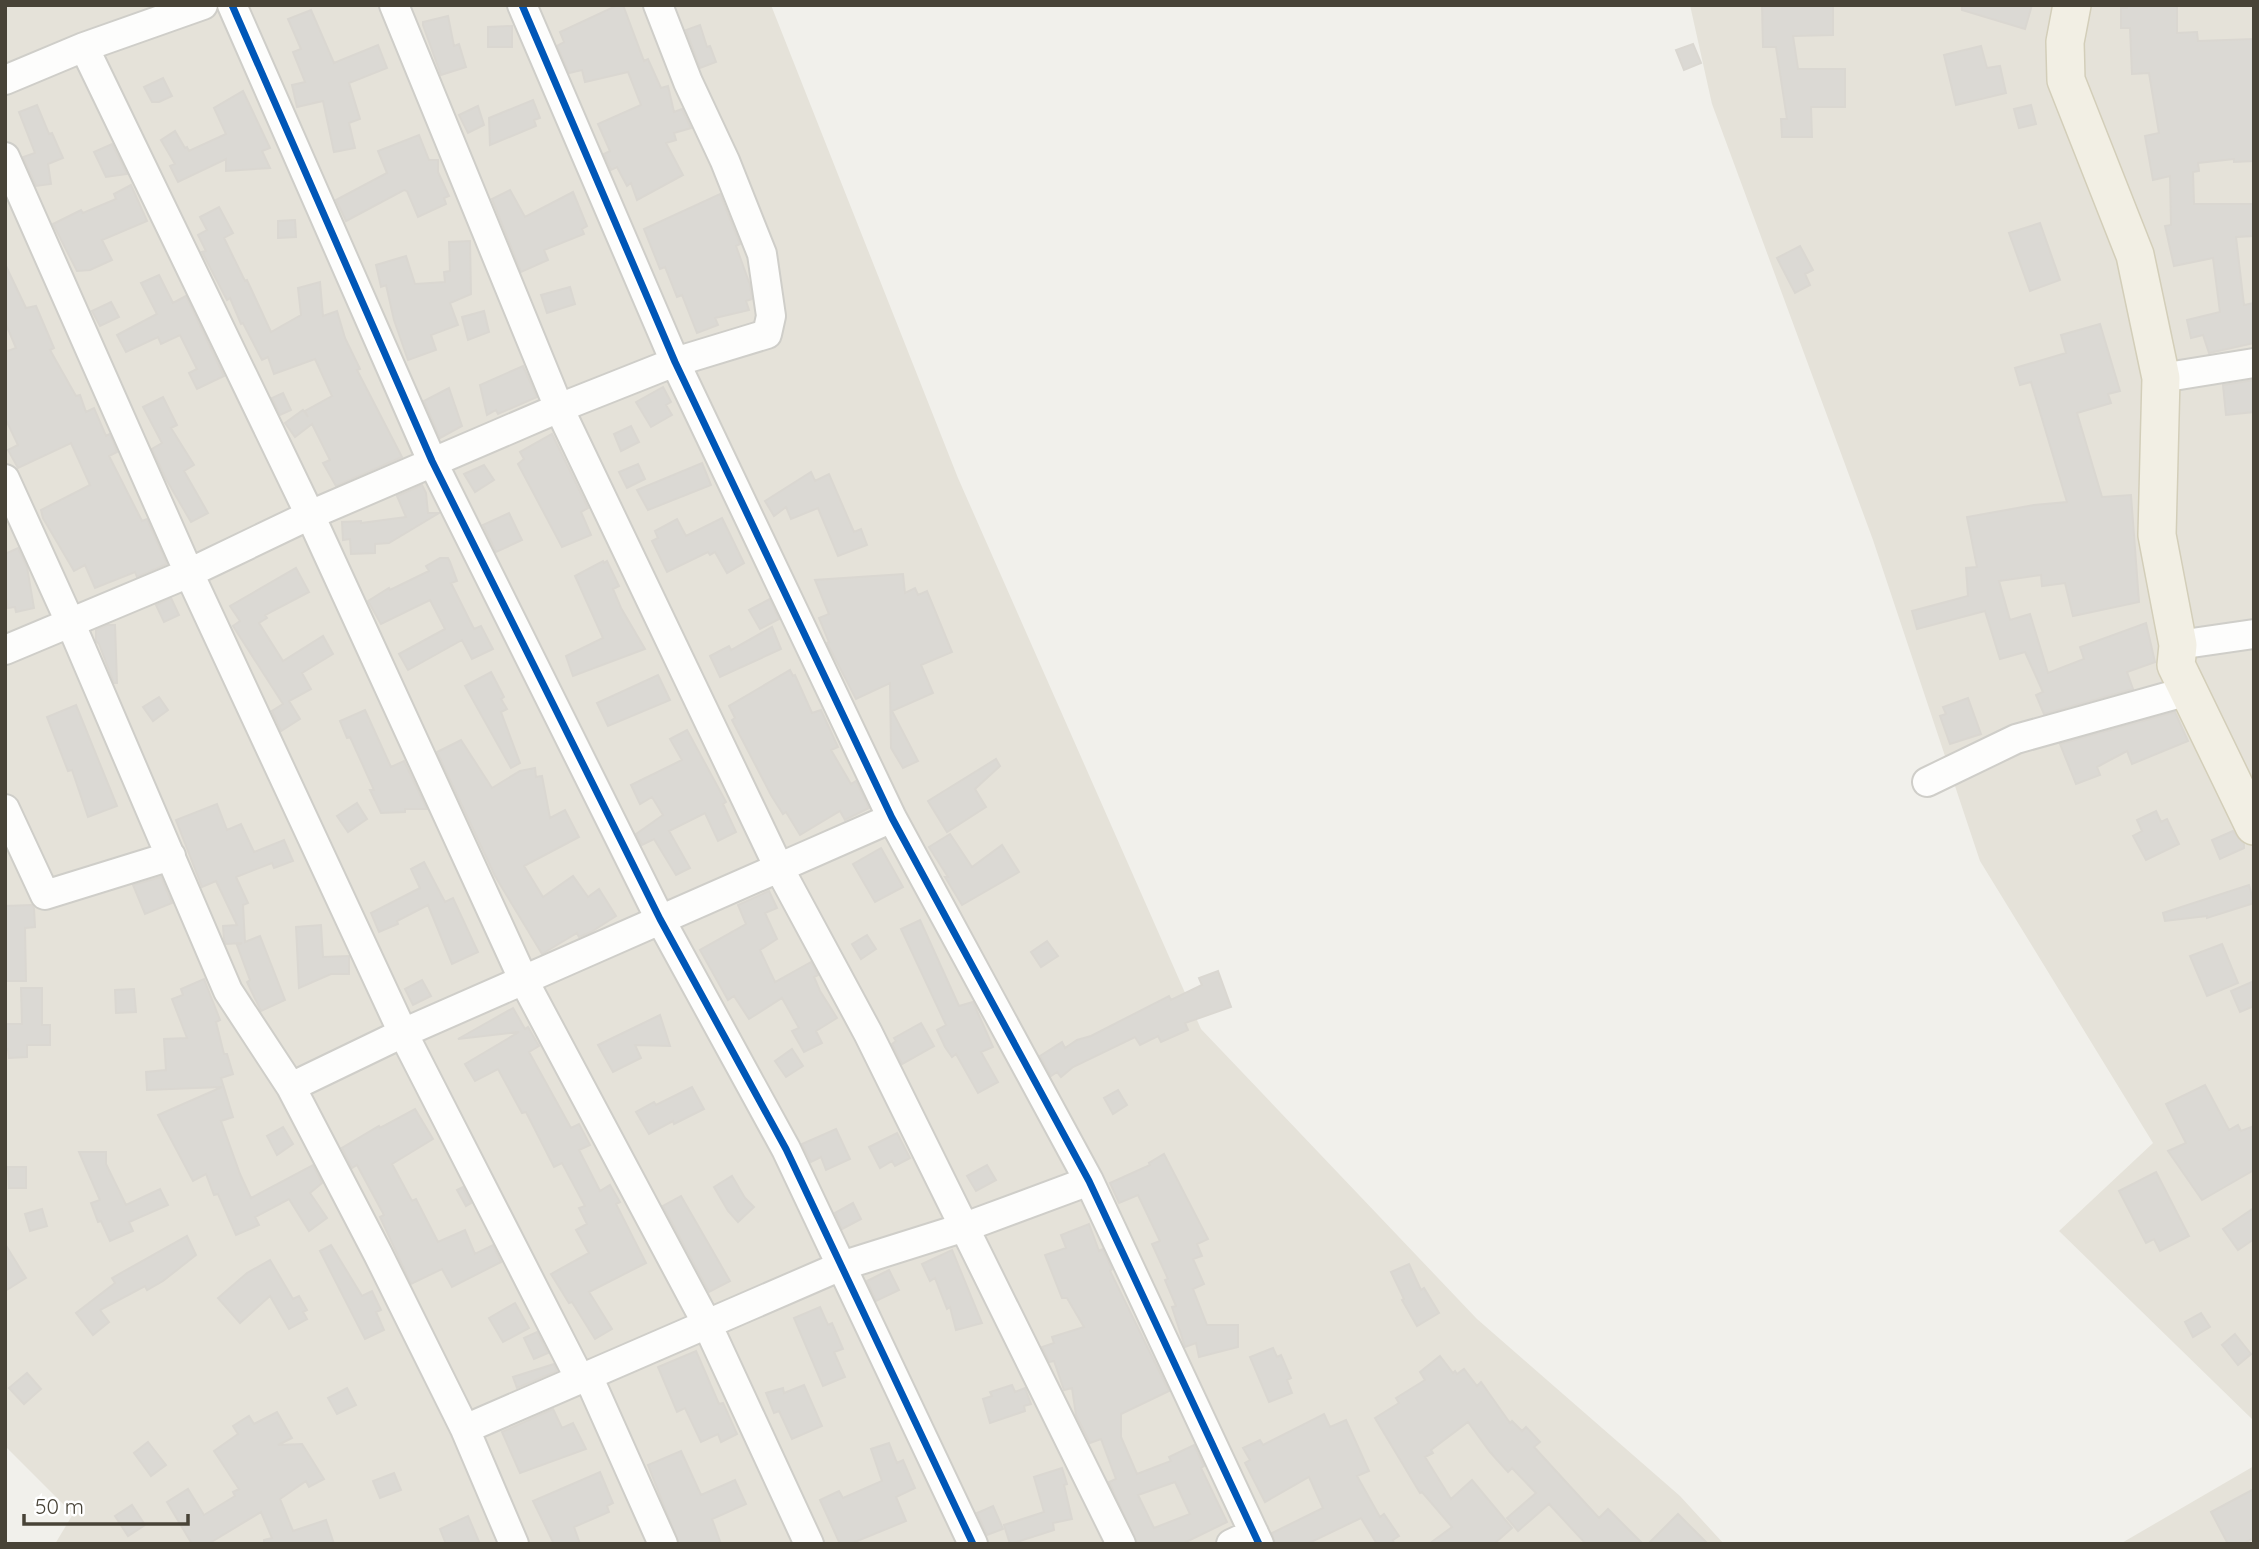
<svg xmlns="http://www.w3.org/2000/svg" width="2259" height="1549" font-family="Quicksand,sans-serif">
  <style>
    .residential { fill: #e5e2d9 }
    .building { fill: #dbd9d4; stroke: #dad7d1; stroke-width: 2; fill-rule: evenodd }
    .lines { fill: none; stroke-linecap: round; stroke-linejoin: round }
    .minor-casing { stroke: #cfcec9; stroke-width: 32 }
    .major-casing { stroke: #d3ceb9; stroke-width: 40 }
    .minor { stroke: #fdfdfc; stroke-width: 28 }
    .major { stroke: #f2efe4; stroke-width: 37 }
    .cycleway-casing { stroke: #fff; stroke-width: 11 }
    .cycleway { stroke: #0057b8; stroke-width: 7 }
  </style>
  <rect width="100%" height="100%" fill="#f1f0eb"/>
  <path class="residential" d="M5,5h766l187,473 243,551 276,290 203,177 44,48h-1669l18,-30 -68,-68z
    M1690,5h564v1416l-195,-190 94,-88 -173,-282 -107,-321 -161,-436z
    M2254,1466v78h-134z"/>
  <path class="building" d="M618,5h5l21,56 4,-2 13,29 7,-2 6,26 8,-3 9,19 -17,5 2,7 -10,3 17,32 -46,25 -6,-17 -4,3 -10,-19 -6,3 -7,-16 6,-3 -12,-27 43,-19 -13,-33 -43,10 -3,-12 -13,3 -12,-27 7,-4 -4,-10z
    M1762,5h71v30l-40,1 5,33h47v38h-34l1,30h-30l-1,-18h6l-11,-72h-13z
    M1962,5h70l-7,24 -63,-19z
    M2127,5h50v28l20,-1 1,9 56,-2v122l-20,1v-3l-36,4 1,8 -6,1 1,32h60v32l-18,1 8,68 10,-2v40l-45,10 -6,-18 -12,3 -4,-18 33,-8 -7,-54 -39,8 -9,-40 6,-1 -1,-49 -17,4 -8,-44 14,-3 -10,-60 -17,1 -2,-46h-9v-20h6z
    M311,10l23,53 44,-18 9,23 -38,15 11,36 -11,4 6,25 -21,4 -11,-51 -26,6 -5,-22 13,-3 -12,-30 8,-3 -13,-30z
    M448,16l6,30 5,-2 7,23 -25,8 -18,-50v-3z
    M700,25l7,22 3,-1 6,16 -16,6 -14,-38z
    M512,26v21h-24v-20z
    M1693,44l8,19 -17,7 -8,-20z
    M1981,46l6,22 13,-2 6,27 -50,12 -12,-50z
    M163,78l9,18 -13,6h-7l-8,-15z
    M243,91l27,57 -8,3 8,17 -44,3v-12l-48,23 -8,-16 5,-2 -14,-24 14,-9 10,17 2,-1 2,4 37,-17 -12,-26z
    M533,100l7,18 -6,2 2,6 -46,19 -1,-27z
    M37,105l12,29 3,-1 11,25 -15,6 3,20 -15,2 -13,-29 12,-4 -16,-41z
    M2031,105l5,19 -17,4 -5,-19z
    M478,106l6,19 -16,8 -9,-18z
    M419,135l10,25h9v12l11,24 -5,2 2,6 -28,13 -11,-26 -3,-1 -58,31 -10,-21 51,-27 -9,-22z
    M112,144l15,30 -21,3 -12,-25z
    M131,185l16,36 -45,19 10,20 -22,10 -13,1 -24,-47 28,-14 2,3 33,-14 -2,-5z
    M510,190l15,27 48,-25 14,34 -5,3 2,5 -40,16 4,10 -27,12 -29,-73z
    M720,194l20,50 -4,2 14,39 2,14 -6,2 3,9 -34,8 3,7 -21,8 -15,-38 -5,2 -12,-30 -5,2 -16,-40z
    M219,207l14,26 -9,5 21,43 2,-1 24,52 30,-17 -3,-27 22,-6 3,34 14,-5 8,27 15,31 -3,1 45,87 -66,29 -13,-23 7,-3 -18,-36 -17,13 -10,-14 18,-13 5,7 -3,-6 27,-15 -17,-37 -41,15 -6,-17 -6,3 -19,-37 -2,1 -11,-26 -3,2 -25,-48 4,-1 -8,-16 9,-5 -7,-13z
    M295,220l1,17 -18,1v-17z
    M2040,223l20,57 -30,11 -21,-58z
    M470,241l1,53 -21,9 8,22 -27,10 5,15 -28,10 -14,-40 -8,-35 -5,2 -5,-22 30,-9 9,28 30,-2 -1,-10 6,-1 -1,-29z
    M1800,246l13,24 -8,4 5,11 -15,8 -18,-35z
    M5,264l21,44 10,-2 18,42 -4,2 26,46 4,-1 6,17 8,-4 12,28 4,-2 7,18 -8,4 33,65 5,-2 20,45 -30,13 -2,-5 -40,16 -10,-23 -11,6 -31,-53 -2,-8 49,-25 -19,-42 -53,25 -10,-18 10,-5 -13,-27v-66l11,-4 -11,-26z
    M159,275l14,28 13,-7 38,80 -27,13 -8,-16 8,-4 -17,-34 -19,9 -3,-7 -32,15 -9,-17 40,-21 -16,-31z
    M570,287l5,17 -28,9 -6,-18z
    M111,302l8,15 -19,9 -8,-15z
    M484,311l5,21 -21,8 -6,-23z
    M2100,324l20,67 -12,3 3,9 -34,10 25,84 29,-2 8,107 -66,14 -8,-33 -23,3 -1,-11 -42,6 11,39 20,-6 18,59 36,-14 -4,-12 66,-24 9,39 -28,10 6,17 -89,25 -8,-19 7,-3 -18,-40 -25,7 -15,-48 -68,18 -5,-18 56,-15 -2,-28 11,-1 -10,-50 67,-12 33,-3 -36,-120 -11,3 -5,-17 51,-15 -5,-18z
    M523,366l14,31 -39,17 -2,-4 -9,5 -7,-30z
    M2254,380v32l-28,3 -3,-30z
    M663,387l8,15 -5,3 6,10 -21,12 -15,-25z
    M449,388l13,38 -22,12 -16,-37z
    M283,393l8,17 -11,5 -8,-17z
    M163,397l14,28 -6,3 23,37 -10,6 24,42 -17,9 -25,-43 -14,-30 10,-6 -19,-36z
    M631,426l8,16 -18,9 -7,-17z
    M552,434l36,74 -7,4 10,23 -29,12 -44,-83 6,-5 -4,-7z
    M702,463l9,22 -63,25 -11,-20z
    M638,464l7,15 -18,9 -8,-16z
    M484,465l10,15 -19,12 -11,-18z
    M811,472l4,9 14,-7 25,58 7,-3 6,16 -29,11 -20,-48 -27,11 -5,-12 -12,9 -9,-15z
    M422,485l4,8 2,20h11l-50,30 -14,1v9l-24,1 -1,-15 -7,1 -1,-18 19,-1v2l45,-6 -9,-21z
    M509,513l13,27 -26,12 -13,-27z
    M722,518l22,45 -17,10 -12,-21 -5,3 -2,-3 -41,20 -15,-31 6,-3 -3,-7 22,-12 9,17z
    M18,548l9,19 7,41 -18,4 -1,-5 -7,1 -3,-15v-39z
    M440,558h8l2,4 7,19 -6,2 23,46 7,-3 12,23 -21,10 -10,-19 -54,30 -9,-16 46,-25 -15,-29 -49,24 -13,-23 21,-13 1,2 39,-19 -3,-5z
    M603,561l1,2 3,-2 12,25 -6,3 8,19 24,41 -72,27 -7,-20 37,-18 -28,-62z
    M296,568l13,24 -44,23 2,3 -8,5 24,38 40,-25 10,18 -31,19 9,16 -22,12 11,18 -19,12 -9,-20 11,-7 -50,-78 7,-5 -10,-15z
    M903,574l2,19 10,-5 3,7 9,-4 25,61 -31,13 12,28 -41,18 26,50 -15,7 -12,-20 -1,-65 -34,16 -29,-56 2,-1 -10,-24 10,-4 -14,-34z
    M171,598l8,17 -15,7 -8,-17z
    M770,599l9,20 -19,10 -11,-19z
    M107,625h8l2,58h-3l-15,-39 -3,-3v-11z
    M772,627l9,22 -61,28 -10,-21 19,-10 2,4z
    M790,670l3,6 2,-1 17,38 9,-3 17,37 -7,3 20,34 5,-3 13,27 -24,12 -5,-9 -40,24 -14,-23 -3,2 -12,-19 -39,-75 3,-2 -6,-12z
    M491,672l13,25 -3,2 6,10 -6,3 19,51 -9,5 -46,-82z
    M658,675l12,25 -62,26 -11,-23z
    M159,697l9,13 -15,11 -10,-14z
    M1968,698l13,36 -31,10 -10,-28 6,-2 -3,-7z
    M76,705l41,101 -29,11 -16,-47 -4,1 -21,-54z
    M365,710l26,57 13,-6 23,48h-22v3l-24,1 -11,-23h4l-24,-53 -3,1 -7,-17z
    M2175,712l13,29 -56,23 -5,-13 -30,16 3,8 -24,9 -16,-40z
    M687,730l39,72 -3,2 13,28 -18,9 -13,-28 -36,18 21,37 -14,7 -22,-36 -12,6 -6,-11 27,-19 -11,-18 -12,7 -9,-19 51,-25 -12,-21z
    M461,740l31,48 28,-17 15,-3 1,9 6,-1 8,42 15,-8 14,27 -55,29 19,31 30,-21 15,21 11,-8 17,27 -25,16 -12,5 -2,-4 -35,21 -47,-78 -58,-124z
    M996,759l4,7 -25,23 11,18 -39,25 -19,-31z
    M357,803l10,16 -19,13 -11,-16z
    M217,804l10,26 14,-6 13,28 30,-12 9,21 -19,7 -2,-5 -36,14 12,26 -5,2 2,37 15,-6 25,64 -24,11 -14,-29 3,-2 -13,-35 5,-2 -16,1 -2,-5 -1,-13 14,-1 -21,-44 -14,6 -26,-67z
    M2156,811l5,11 6,-3 12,25 -33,16 -13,-24 9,-5 -5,-11z
    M2233,831l11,13v4l-24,11 -8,-19z
    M950,834l22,33 30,-22 17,27 -57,33 -17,-28h3l-19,-30z
    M881,848l22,39 -28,15 -22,-38z
    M424,862l21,40 8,-4 25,54 -26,12 -24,-59 -31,16 1,3 -19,8 -8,-19 49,-25 -9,-19z
    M161,877l11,26 -27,11 -12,-29z
    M2249,885l5,18 -47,15v-2l-42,5 -2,-8z
    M769,891l8,17 -12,5 12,26 -17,11 15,32 36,-20 7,13 -4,2 6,14 17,27 -21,13 6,12 -18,9 -12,-21 7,-3 -17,-30 -33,21 -15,-23 -6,4 -28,-50 46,-26 -8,-19z
    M32,905l2,3 1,19 -10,1 1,53h-21v-75z
    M920,920l39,86 14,-4 20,45 -12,5 17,30 -20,11 -22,-39 -4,3 -7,-10 -8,-17 9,-5 -45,-96z
    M321,925l2,32 26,-1v18h-18l-32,14 -3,-61z
    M867,935l9,14 -15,10 -9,-15z
    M1047,941l11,15 -17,11 -10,-15z
    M2222,944l16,39 -31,13 -17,-40z
    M1218,971l13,36 -46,16 3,7 -27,12 -3,-6 -18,9 -5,-8 -62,30 -12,10 -4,-5 -6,4 -11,-20 22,-14 3,6 12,-8 14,-4 78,-40 2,4 31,-15 -3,-7z
    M204,979l16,41 -4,2 8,32h3l6,20 -12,4 12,39 -12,4 19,53 11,24 62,-33 9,18 -12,10 17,25 -18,13 -20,-32 -34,18 4,8 -23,10 -18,-41 -4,1 -8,-21 -13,7 -35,-66 64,-28 -75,3 -1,-18 20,-2 -2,-31 23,-1 -15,-39 11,-4 -2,-6z
    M422,980l9,16 -18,9 -8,-16z
    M2254,981v25l-14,6 -9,-21z
    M21,988h21v37h8v20h-23v12l-18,1 -1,-9 -2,1 -1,-26h17z
    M134,989l2,23 -20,1 -1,-23z
    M513,1008l12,21 3,-2 11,19 -10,6 42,76 8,-4 11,21 -11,5 21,41 10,-6 10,17 -4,2 30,59 -57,29 23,37 -17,10 -23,-37 -3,1 -18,-29 38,-21 -13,-23 11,-6 -8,-16 6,-2 -23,-43 -8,4 -28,-55 -4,1 -24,-44 -23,12 -10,-17 54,-32 -61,7z
    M660,1015l10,31 -35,-1 6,13 -28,14 -15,-27z
    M921,1023l13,23 -32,18 -10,-20 4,-3 -2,-3z
    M792,1049l11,17 -17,11 -11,-16z
    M2205,1085l24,45 9,-5 3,6 13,-5v44l-52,30 -34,-49 18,-8 -20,-39z
    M692,1087l12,22 -30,15 -1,-3 -24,13 -13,-22 18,-10 2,3z
    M1118,1090l9,15 -14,9 -9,-16z
    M415,1109l18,30 -41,25 20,37 4,-2 22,43 27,-12 10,24 18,-9 8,17 -49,25 -10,-18 -31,15 -31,-67 4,-2 -27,-50 -5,3 -10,-20 37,-22 1,2z
    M283,1127l10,17 -16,11 -10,-19z
    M836,1129l14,30 -24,11 -5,-13 -10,5 -9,-18z
    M897,1133l13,25 -15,8 -3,-5 -12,7 -11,-21z
    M79,1152h27v12l20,41 34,-16 8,16 -39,17 4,9 -23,10 -9,-20 -3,1 -7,-19 9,-3z
    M1164,1154l44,85 -11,5 5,12 -9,3 11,25 -11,5 14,36h31v22l-39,10 -3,-14 -11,4 -13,-40 4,-1 -11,-26 3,-1 -16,-35 8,-3 -22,-46 -19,8 -9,-20 40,-18 -1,-2z
    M987,1165l9,15 -20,11 -9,-15z
    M8,1167h18v21h-17z
    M2156,1172l33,64 -29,15 -6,-12 -8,4 -27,-52z
    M732,1176l13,22 9,9 -16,15 -10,-11 -14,-24z
    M463,1187l8,16 -5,3 -9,-16z
    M681,1196l49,85 -21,11 -46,-86z
    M853,1203l8,16 -19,10 -7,-16z
    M2254,1208v31l-16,11 -15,-21z
    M42,1209l5,17 -17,5 -5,-17z
    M1089,1224l10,27 4,-2 9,20 -2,2 59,120 -48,23v23l16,37 34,-13 -2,-4 25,-12 10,21 -3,2 26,54 -45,22h-45l-28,-62 7,-3 -15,-40 -11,4 -14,-28 -4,-27 -8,2 -10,-29 -5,1 -7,-15 12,-4 -2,-6 32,-10 -17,-29h-5l-17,-43 21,-7 -5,-13zM1175,1482l15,32 -36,14 -16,-33z
    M187,1236l9,19 -33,26 -16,9 -2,-4 -45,24 9,12 -16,13 -17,-22 39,-30 -3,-5z
    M5,1244l21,34 -21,13z
    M331,1245l31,51 10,-5 9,19 -5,2 8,18 -19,9 -45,-88z
    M952,1250l30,73 -26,7 -6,-23 -3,2 -12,-31 -5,3 -8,-17z
    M270,1260l23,39 6,-3 8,14 -4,2 4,7 -18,10 -19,-33 -30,27 -22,-25 29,-25z
    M1409,1264l12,26 3,-2 15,25 -22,13 -15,-26 2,-1 -13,-27z
    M889,1270l10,20 -23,11 -9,-20z
    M515,1303l14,25 -26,14 -14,-24z
    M820,1307l8,18 4,-2 11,26 -9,3 11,25 -22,9 -29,-68z
    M2201,1313l9,14 -17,10 -8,-15z
    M537,1332l11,21 -14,6 -10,-21z
    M2235,1334l16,20 -13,11 -16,-20z
    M1273,1348l4,9 4,-2 10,23 -4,2 5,13 -23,9 -19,-45z
    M696,1351l23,53 4,-1 14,31 -16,8 -3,-8 -17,8 -16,-34 -8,4 -19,-45z
    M1440,1356l13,17 2,-2 2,3 7,-5 13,17 4,-4 29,41 2,-2 10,10 4,-4 14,15 -6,5 65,71 9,-9 35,35h-57l-37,-40 -31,27 -11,-13 29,-25 -24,-25 -4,4 -18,-20 -22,-30 -37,28 2,3 -8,4 26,42 21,-19 40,48 -18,16h-65l23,-17 -30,-35 -2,1 -45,-75 24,-15 -3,-5 29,-18 -5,-8z
    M554,1364l3,7 -40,17 -4,-11z
    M27,1373l14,16 -17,15 -15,-16z
    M804,1385l18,41 -30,13 -13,-28 -5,2 -8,-20 17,-5 1,5z
    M1012,1385l3,7 10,-4 6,16 -7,2 1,5 -35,12 -7,-24 9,-3 -2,-4z
    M347,1388l9,17 -19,9 -9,-16z
    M553,1409l9,19 11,-5 13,26 -66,24 -18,-41z
    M277,1412l15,26 -14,7 24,-1 22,35 -15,8 -3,-6 -26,18 13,32 33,-11 8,24h-70v-4l8,-2 -11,-26 -53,32h-16l-25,-42 21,-13 16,26 31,-19 -2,-4 6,-3 -25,-38 24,-17 -5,-8 16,-10 5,8z
    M1324,1414l6,13 16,-7 23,51 -12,5 23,41 4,-3 15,22 -6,4 1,4h-17l-16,-26 -54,26h-32l-3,-11 51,-25 -14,-31 -44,25 -20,-39 5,-3 -7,-12 17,-8 3,5z
    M148,1442l18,23 -15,11 -17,-23z
    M889,1443l8,20 6,-3 12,28 -19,9 10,24 -56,23h-10l-20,-44 19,-9 4,7 39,-17 -11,-32z
    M681,1451l20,44 34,-15 11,24 -34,15 9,25h-42l-31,-79z
    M1062,1468l5,16 -3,1 8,34 -19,4 1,7 -44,14 -6,-19 40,-13 -10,-35z
    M600,1472l13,31 -6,3 2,6 -35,15 6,17h-26l-21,-43z
    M394,1473l7,17 -21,8 -7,-17z
    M2254,1489v49l-11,6h-15l-17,-32z
    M132,1505l13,20 -17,11 -13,-20z
    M993,1506l10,23 -16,6 -10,-22z
    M1678,1514l30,30h-60z
    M468,1516l12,28h-34l-6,-15z"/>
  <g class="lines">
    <defs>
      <path id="minor" d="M232,5l200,456 228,458 126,230 187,395
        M394,5l165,403 220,460 89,165 253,511
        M522,5l153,357 217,456 197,363 170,363
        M84,47l226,468 214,466 183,343 102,220
        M5,80l79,-33 119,-42
        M5,157l184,416 214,460 177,346
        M2161,378l93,-15
        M5,479l65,143 158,369 63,96 87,167 87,175 49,115
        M2178,645l76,-11
        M5,650l184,-77 121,-58 249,-107 116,-46 92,-28 4,-18 -9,-62 -37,-93 -37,-79 -30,-77
        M1927,782l89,-43 172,-48
        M5,809l40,86 126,-39
        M291,1087l112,-54 489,-215
        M588,1376l75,168
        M465,1429l376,-163 124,-39 124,-46
        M1231,1544l23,-11"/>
      <path id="major" d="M2072,5l-7,37 1,38 69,175 26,123 -4,157 21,110 -2,20 78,161"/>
    </defs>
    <use href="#minor" class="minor-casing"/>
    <use href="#major" class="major-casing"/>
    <use href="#minor" class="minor"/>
    <use href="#major" class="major"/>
    <defs>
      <path id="cycleway" d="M232,5l200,456 228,458 126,230 187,395
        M522,5l153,357 217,456 197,363 170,363"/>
    </defs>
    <use href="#cycleway" class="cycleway-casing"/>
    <use href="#cycleway" class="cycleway"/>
  </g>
  <rect width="2259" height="1549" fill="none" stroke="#484337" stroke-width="14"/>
  <path d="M24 1514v10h164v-10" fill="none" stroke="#484337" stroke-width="3.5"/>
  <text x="35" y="1514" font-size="21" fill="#484337" stroke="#ffffff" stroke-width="5" paint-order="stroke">50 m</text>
</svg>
